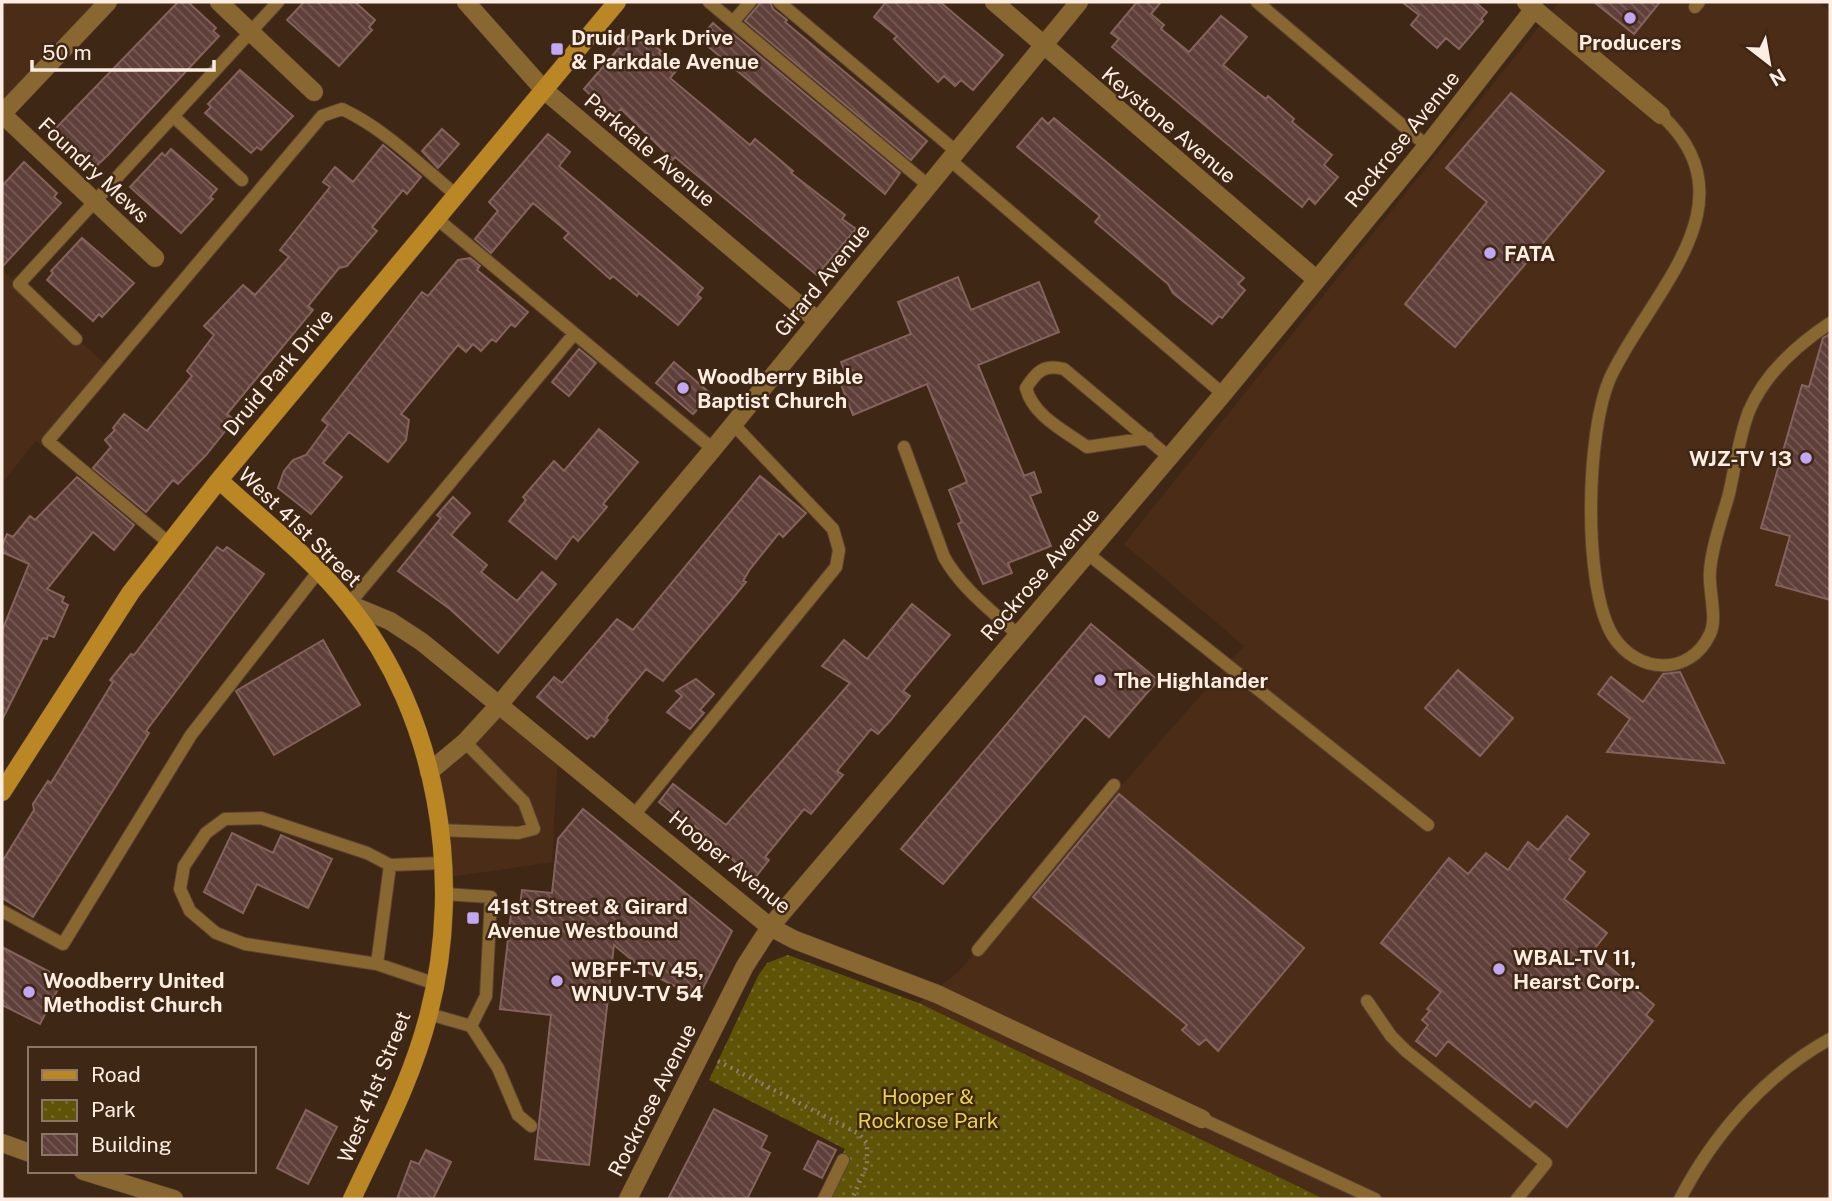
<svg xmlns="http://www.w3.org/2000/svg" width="1832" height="1201" font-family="'Public Sans',sans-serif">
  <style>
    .built { fill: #4b2d17 }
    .park { fill: url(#park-dots) }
    .building { fill: url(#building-back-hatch); stroke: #85635c; stroke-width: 2 }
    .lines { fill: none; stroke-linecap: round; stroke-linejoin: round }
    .lane-casing { stroke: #5a4333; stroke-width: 14 }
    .street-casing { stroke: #5a4333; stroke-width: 19 }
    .secondary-casing { stroke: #5a4333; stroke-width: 19 }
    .path { stroke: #8f7a6c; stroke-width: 4.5; stroke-dasharray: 2 5; stroke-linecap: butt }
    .lane { stroke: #886731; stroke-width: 12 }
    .street { stroke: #886731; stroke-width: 18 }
    .secondary { stroke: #bb8624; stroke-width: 18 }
    .poi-dot { fill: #c0a8f3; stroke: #3f2716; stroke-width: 2.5 }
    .labels { text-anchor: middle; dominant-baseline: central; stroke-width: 5; stroke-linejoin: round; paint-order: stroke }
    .poi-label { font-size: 21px; font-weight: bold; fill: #feede2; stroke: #3f2716; text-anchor: start }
    .street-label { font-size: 21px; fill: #feede2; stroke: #3f2716 }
    .park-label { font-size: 21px; fill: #e8d349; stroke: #3f2716 }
  </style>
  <defs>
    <pattern id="park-dots" width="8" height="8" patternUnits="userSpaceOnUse" patternTransform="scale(1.75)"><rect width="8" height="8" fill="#5e5306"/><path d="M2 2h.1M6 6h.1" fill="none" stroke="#766c2a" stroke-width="1.8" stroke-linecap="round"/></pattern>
    <pattern id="building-back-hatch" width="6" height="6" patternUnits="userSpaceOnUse" patternTransform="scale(1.75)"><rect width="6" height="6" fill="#5f3f39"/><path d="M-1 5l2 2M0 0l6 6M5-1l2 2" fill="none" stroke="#775b55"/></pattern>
  </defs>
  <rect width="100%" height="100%" fill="#3f2716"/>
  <path class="built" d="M2,2h107l-107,113z
    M1559,2h258l13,9v1188h-506l-405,-196 38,-30 287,-327 -120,-102z
    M2,270l105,96 -65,79 -6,-4 -34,42z
    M496,702l62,50 -6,110 -109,16 -14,-107z"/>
  <path class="park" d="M788,955l131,48 405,196h-503l24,-50 -136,-69 49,-104 9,-13z"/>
  <path class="building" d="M178,2h10l28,26 -3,3 6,5 -112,120 -12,11 -7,-7 -3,3 -33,-31z
    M304,2h51l20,18 -6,7 3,3 -33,36 -52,-46z
    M761,2h9l3,7 14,11 -2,2 142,119 -16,19 -166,-139z
    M886,2h54l63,53 -30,35 -12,-10 -6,6 -11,-10 -6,6 -44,-43 3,-3 -23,-19z
    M1137,2h24l-10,12 13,11 -3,4 28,23 32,-36 26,21 -24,28 43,34 2,-3 26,23 -2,3 40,33 -8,10 14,12 -23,27 -6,-6 -7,9 -190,-160 7,-8 -8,-6z
    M1402,2h73l12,10 -6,7 2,2 -24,28 -13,-11 -9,10 -26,-23 8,-10z
    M1594,2h66l-26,32z
    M713,23l17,15 3,-4 167,139 -15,21 -186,-155z
    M635,29l26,22 -2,2 17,18 -6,7 80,67 5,-6 38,32 -2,2 54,42 -3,4 14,10 -39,46 -142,-118 -4,5 -7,-11 -43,-42 -7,8 -30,-28z
    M240,70l53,46 -32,34 -4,-3 -6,6 -46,-40 6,-6 -3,-3z
    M1511,93l93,78 -149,176 -50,-43 82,-102 -41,-34z
    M1042,118l6,6 6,-6 190,160 -6,6 7,6 -23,28 -3,-2 -7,8 -39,-31 -5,-9 -73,-62 5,-6 -83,-69z
    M442,129l17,15 -21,24 -16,-17z
    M548,134l22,18 -11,14 144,122 -6,7 4,3 -23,27 -39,-32 -2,3 -24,-20 -3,3 -46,-41 5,-5 -36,-30 -42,50 -16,-14 23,-28 -9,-9z
    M383,145l38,32 -14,17 -4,-4 -31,37 5,4 -30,35 -8,2 -31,38 5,4 -86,104 7,6 -28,35 -28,29 -5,-4 -27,32 -53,-44 18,-21 -6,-7 10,-10 -2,-2 11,-14 23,17 45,-55 -5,-5 27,-36 -10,-9 39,-41 12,10 34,-38 -9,-7 50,-63 -7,-5 12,-15 18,15z
    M171,149l46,40 -7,8 3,2 -32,34 -51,-46 32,-34 3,3z
    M24,162l33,31 -3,4 7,6 -59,64v-81z
    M82,238l52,45 -32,34 -3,-3 -6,7 -46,-41 6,-7 -2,-2z
    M470,258l10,8 -3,4 51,42 -13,15 -4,-3 -15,18 -4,-3 -11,12 -8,-7 -7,8 -8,-7 -57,69 8,6 -3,20 -18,22 -39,-30 -26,31 19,14 -31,37 -33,-26 6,-17 9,-11 13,-5 22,-30 -6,-5 100,-128 6,4 30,-36z
    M958,277l13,33 68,-28 20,50 -81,33 46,111 10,-4 7,20 -11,4 21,50 -43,17 4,10 -29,11 -25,-60 4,-2 -13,-32 18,-8 -40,-98 -74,31 -13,-33 8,-3 -7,-17 70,-28 -13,-32z
    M1830,334v266l-54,-15 14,-49 -29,-8 41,-143 7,2 14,-49z
    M579,349l17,14 -27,33 -17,-14z
    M674,362l37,32 -18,20 -37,-31z
    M599,429l39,33 -35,42 4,3 -29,34 -5,-5 -17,23 -47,-38 17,-21 -3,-3 31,-36 10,10z
    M760,476l46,37 -23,24 -4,-4 -29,36 -7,12 3,1 -13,16 -70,83 -17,-12 -40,49 2,2 -14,17 -3,-2 -4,4 -50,-42 17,-20 8,6 55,-64 16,11z
    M77,477l57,48 -20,25 -21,-18 -46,57 17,8 -2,5 6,3 -14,32 -6,-2 -1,4 -4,-1 -41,82v-89l27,-67 -27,-12v-7l5,-11 6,3 17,-21 5,4z
    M453,497l17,16 -19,22 36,30 -6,7 36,29 25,-29 14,12 -58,69 -48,-44 -52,-38 43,-53 -4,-3z
    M217,547l6,4 4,-4 37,27 -118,157 3,2 -8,13 -108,171 -31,-19v-36l32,-52 -1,-6 15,-23 3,2 62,-101 -3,-2 21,-26 3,1z
    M912,604l38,31 -47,56 7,5 -20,25 -12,13 -7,-5 -34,42 6,4 -32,39 -7,-5 -39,48 4,3 -15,19 -59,-53 -3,3 -33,-27 14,-18 53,41 124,-142 -28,-17 22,-26 23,19z
    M1091,624l67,56 -49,57 -24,-21 -142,168 -42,-35z
    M323,640l37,65 -86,50 -38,-64z
    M1458,670l55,48 -33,38 -55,-48z
    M1680,672l44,91 -117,-11 23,-33 -32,-25 13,-17 32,25 20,-28z
    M696,679l18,15 -14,16 4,3 -14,16 -23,-17 15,-16 -6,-5z
    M1119,794l185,154 -86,103 -12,-12 -7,6 -17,-15 5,-5 -154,-128z
    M583,809l149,122 -34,67 -53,-27 -31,-26 -25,220 -54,-6 16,-144 -51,-6 11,-96 8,1 3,-24 30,3 6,-54z
    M1567,816l22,18 -20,25 16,13 -21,27 43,34 -15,19 62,53 -8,10 7,6 -86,106 -32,-26 -5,6 -82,-66 -12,15 -20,-15 12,-16 -6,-5 8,-9 -3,-2 14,-17 -60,-49 68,-85 19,16 18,-21 22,17 20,-28 10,8z
    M232,833l41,20 8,-18 51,24 -24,49 -51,-24 -14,29 -39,-21z
    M2,947l61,32 -23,45 -38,-19z
    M714,1109l53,27 -6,12 9,5 -23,46h-79z
    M306,1110l31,17 -29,57 -31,-16z
    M818,1141l18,9 -14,28 -18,-9z
    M426,1150l25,12 -18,37h-36l14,-38 8,3z"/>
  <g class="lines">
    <defs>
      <path id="lane" d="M709,2l220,184
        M779,2l178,150
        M1257,2l170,144
        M1695,7l4,-5
        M733,22l17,-20
        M1661,115c95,87 -11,178 -50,261 -25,53 -29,210 2,260 24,38 77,41 97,-2 8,-16 -2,-45 0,-63 2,-26 12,-52 19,-77 6,-27 10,-57 20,-83 16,-38 48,-66 81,-88
        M173,116l69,64
        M950,160l273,234
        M436,218l277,231
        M76,339l-57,-55 259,-282
        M1148,438l-61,9c-22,-16 -54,-31 -61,-59 11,-17 18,-24 38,-19l105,88
        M904,447l40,110c18,32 47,53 74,78
        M169,543l-121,-102 274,-325 20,-7c43,20 78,56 114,86
        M1088,554l340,271
        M349,604l225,-270
        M634,815l202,-248 3,-17 -6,-21 -100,-105
        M439,830l79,3 16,-4 -10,-27 -59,-60
        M444,894l47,3 -5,99 -15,30
        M2,911l61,33 128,-209 127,-163
        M978,950l136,-165
        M377,964l13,-99
        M436,984l-59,-20 -132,-20 -29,-11 -26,-22 -10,-22 4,-23 22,-33 19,-14 36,-1 106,35 23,12 53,-2
        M1367,1001l24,35 15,15 140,112 -29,36
        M429,1014l42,12 27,42 20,47 13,11
        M1202,1119l173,80
        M824,1199l19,-39
        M1680,1199c33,-64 86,-125 150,-160"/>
      <path id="street" d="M219,2l95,90
        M466,2l78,88 274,231
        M994,2l323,278
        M1526,2l135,113
        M2,114l153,144
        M2,114l106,-112
        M349,604l41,17 32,21 348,285 25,13 142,54 265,125
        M429,772l36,-30 33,-36 215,-257 366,-447
        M2,1143l28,10
        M83,1171l91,28
        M628,1199l117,-233 25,-39 453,-533 204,-248 107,-137"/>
      <path id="secondary" d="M219,480c43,40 93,78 130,125 89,110 115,273 80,408 -16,65 -49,126 -77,186
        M2,792l129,-200 88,-112 398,-478"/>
    </defs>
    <use href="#lane" class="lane-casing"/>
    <use href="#street" class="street-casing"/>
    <use href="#secondary" class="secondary-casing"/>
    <path class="path" d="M718,1061l141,73 8,9v22l-15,34"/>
    <use href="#lane" class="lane"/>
    <use href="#street" class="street"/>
    <use href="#secondary" class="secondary"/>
  </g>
  <g class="poi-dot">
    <circle cx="1630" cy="18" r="7"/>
    <rect x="550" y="42" width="14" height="14" rx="3.5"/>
    <circle cx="1490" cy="253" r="7"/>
    <circle cx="683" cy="388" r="7"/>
    <circle cx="1806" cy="458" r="7"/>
    <circle cx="1100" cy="680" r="7"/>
    <rect x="466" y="911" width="14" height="14" rx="3.5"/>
    <circle cx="1499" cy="969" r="7"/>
    <circle cx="557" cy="981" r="7"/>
    <circle cx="29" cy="992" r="7"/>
  </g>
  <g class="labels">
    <g class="poi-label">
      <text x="571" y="37">Druid Park Drive<tspan x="571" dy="24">&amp; Parkdale Avenue</tspan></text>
      <text x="1630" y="42" text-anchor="middle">Producers</text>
      <text x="1504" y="253">FATA</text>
      <text x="697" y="376">Woodberry Bible<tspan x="697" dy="24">Baptist Church</tspan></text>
      <text x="1792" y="458" text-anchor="end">WJZ-TV 13</text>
      <text x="1114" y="680">The Highlander</text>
      <text x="487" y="906">41st Street &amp; Girard<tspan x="487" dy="24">Avenue Westbound</tspan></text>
      <text x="1513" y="957">WBAL-TV 11,<tspan x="1513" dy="24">Hearst Corp.</tspan></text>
      <text x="571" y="969">WBFF-TV 45,<tspan x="571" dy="24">WNUV-TV 54</tspan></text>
      <text x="43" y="980">Woodberry United<tspan x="43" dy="24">Methodist Church</tspan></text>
    </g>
    <g class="street-label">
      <text transform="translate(1169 125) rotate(40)">Keystone Avenue</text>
      <text transform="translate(1402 139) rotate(-51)">Rockrose Avenue</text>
      <text transform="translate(650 150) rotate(40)">Parkdale Avenue</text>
      <text transform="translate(94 170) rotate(43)">Foundry Mews</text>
      <text transform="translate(822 280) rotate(-51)">Girard Avenue</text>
      <text transform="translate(278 372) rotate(-50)">Druid Park Drive</text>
      <text transform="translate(300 527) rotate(44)">West 41st Street</text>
      <text transform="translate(1040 574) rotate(-49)">Rockrose Avenue</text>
      <text transform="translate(730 862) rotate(39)">Hooper Avenue</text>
      <text transform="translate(374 1087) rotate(-68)">West 41st Street</text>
      <text transform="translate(652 1100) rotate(-63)">Rockrose Avenue</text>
    </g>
    <g class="park-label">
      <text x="928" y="1096">Hooper &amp;<tspan x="928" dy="24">Rockrose Park</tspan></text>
    </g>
  </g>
  <rect width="1832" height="1201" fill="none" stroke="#feede2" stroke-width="7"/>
  <rect x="28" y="1047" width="228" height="126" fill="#3f2716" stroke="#8b7668" stroke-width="2"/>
  <rect x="42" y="1070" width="35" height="10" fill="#bb8624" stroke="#8b7668" stroke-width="2"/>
  <text x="91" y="1082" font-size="21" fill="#feede2">Road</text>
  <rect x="42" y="1100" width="35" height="21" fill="url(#park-dots)" stroke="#8b7668" stroke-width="2"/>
  <text x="91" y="1117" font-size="21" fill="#feede2">Park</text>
  <rect x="42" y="1134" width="35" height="21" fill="url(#building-back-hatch)" stroke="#8b7668" stroke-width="2"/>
  <text x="91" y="1152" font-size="21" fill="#feede2">Building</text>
  <g transform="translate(1769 63) rotate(149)" stroke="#3f2716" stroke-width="5" paint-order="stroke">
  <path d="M0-5L12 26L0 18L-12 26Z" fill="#feede2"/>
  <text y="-10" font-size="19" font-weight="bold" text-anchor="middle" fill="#feede2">N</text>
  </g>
  <path d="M32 60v10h182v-10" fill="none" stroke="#feede2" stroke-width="3.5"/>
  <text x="42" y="60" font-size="21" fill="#feede2" stroke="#3f2716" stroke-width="5" paint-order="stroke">50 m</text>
</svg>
